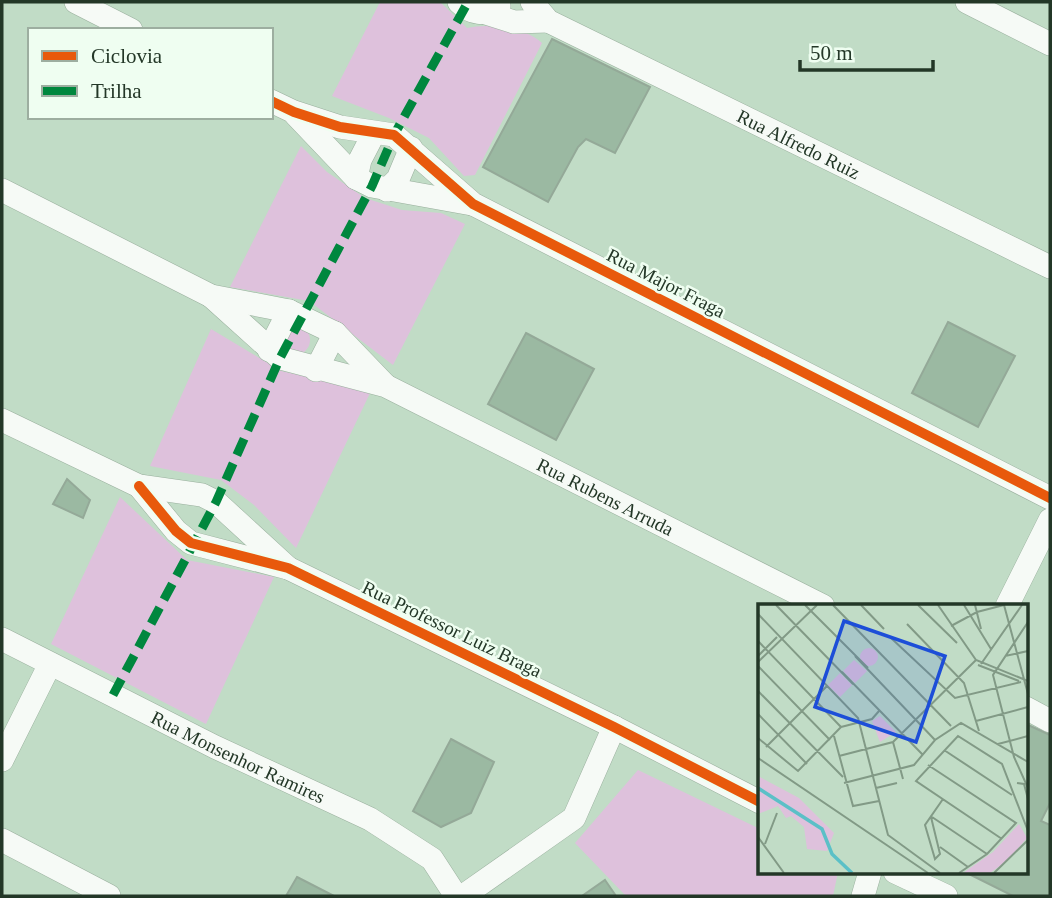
<svg xmlns="http://www.w3.org/2000/svg" width="1052" height="898" font-family="'Times New Roman',serif">
  <style>
    .green { fill: #dec1dc }
    .building { fill: #9bb9a2; stroke: #94a998; stroke-width: 2 }
    .lines { fill: none; stroke-linecap: round; stroke-linejoin: round }
    .minor-casing { stroke: #99af9d; stroke-width: 24 }
    .minor { stroke: #f6faf6; stroke-width: 23 }
    .quiet { stroke: #00873e; stroke-width: 9; stroke-dasharray: 18 9; stroke-linecap: butt }
    .cycleway-casing { stroke: #effef1; stroke-width: 15 }
    .cycleway { stroke: #e8590c; stroke-width: 10 }
    .labels { text-anchor: middle; dominant-baseline: central; stroke-width: 5; stroke-linejoin: round; paint-order: stroke }
    .street-label { font-size: 19px; fill: #233727; stroke: #effef1 }
    .inset-river { fill: none; stroke: #5bc0c7; stroke-width: 3.5 }
    .inset-road { fill: none; stroke: #829a86; stroke-width: 2 }
    .view { fill: #1d4ed8; fill-opacity: 0.15; stroke: #1d4ed8; stroke-width: 3.5 }
    .inset-edge { fill: none; stroke: #233727; stroke-width: 3.5 }
  </style>
  <rect width="100%" height="100%" fill="#c1dcc6"/>
  <path class="green" d="M380,2h60l27,26c22,-5 58,-1 75,15l-67,132 -11,1 -35,-38 -40,-20 -57,-22z
    M301,146l26,26 38,26 37,12 39,3 24,11 -72,141 -84,-64 -79,-14z
    M280 340a15 15 0 1 1 30 0a15 15 0 1 1-30 0Z
    M211,329l70,42 90,20 -75,157 -42,-43 -33,-25 -71,-14z
    M120,497l67,63 87,17 -68,147 -155,-80z
    M638,770l122,59v43h78l-5,24h-207l-51,-53z"/>
  <path class="building" d="M552,39l98,48 -35,66 -29,-14 -8,8 -30,55 -65,-35z
    M948,322l67,34 -37,71 -66,-34z
    M526,333l68,36 -38,71 -68,-36z
    M67,479l23,21 -7,18 -30,-14z
    M1026,724l24,11v68l-9,18 9,4v71h-37l-48,-24h61z
    M451,739l43,23 -23,51 -30,14 -28,-16z
    M297,877l37,19h-48z
    M605,880l11,16h-34z"/>
  <g class="lines">
    <defs>
      <g id="minor">
        <path d="M76,2l55,28"/>
        <path d="M459,2c12,12 26,14 40,4"/>
        <path id="s1" d="M532,2l16,19 502,246"/>
        <path d="M967,2l83,42"/>
        <path d="M486,13l28,9 34,-1"/>
        <path d="M271,101l23,11 46,15 54,8 79,69 577,294"/>
        <path d="M296,115l60,63 16,8 100,18"/>
        <path d="M356,178l4,-18 14,-27"/>
        <path d="M2,190l209,106 78,15 46,22 50,52"/>
        <path d="M387,190l11,-11 13,-31"/>
        <path id="s2" d="M211,296l69,62 106,28 437,220"/>
        <path d="M269,350l20,-39"/>
        <path d="M316,370l19,-37"/>
        <path d="M2,420l137,66 63,9 14,7 72,66"/>
        <path d="M139,486l37,45 15,12 97,25 326,159 146,75"/>
        <path d="M1007,606l43,-86"/>
        <path id="s3" d="M2,639l213,108 155,72 62,40 24,37"/>
        <path d="M1026,708l24,13"/>
        <path d="M2,760l48,-96"/>
        <path d="M2,840l107,56"/>
        <path d="M895,872l51,24"/>
        <path d="M463,896l111,-78 40,-91"/>
        <path d="M863,896l7,-24"/>
      </g>
    </defs>
    <use href="#minor" class="minor-casing"/>
    <use href="#minor" class="minor"/>
    <path class="quiet" d="M113,695l103,-193 64,-144 92,-172 22,-51 74,-133"/>
    <defs>
      <path id="cycleway" d="M271,101l23,11 46,15 54,8 79,69 577,294
        M139,486l37,45 15,12 97,25 326,159 146,75"/>
    </defs>
    <use href="#cycleway" class="cycleway-casing"/>
    <use href="#cycleway" class="cycleway"/>
  </g>
  <g class="labels">
    <g class="street-label">
      <text stroke="none"><textPath href="#s1" startOffset="304">Rua Alfredo Ruiz</textPath></text>
      <text transform="translate(666 283) rotate(27)">Rua Major Fraga</text>
      <text stroke="none"><textPath href="#s2" startOffset="448">Rua Rubens Arruda</textPath></text>
      <text transform="translate(452 629) rotate(26)">Rua Professor Luiz Braga</text>
      <text stroke="none"><textPath href="#s3" startOffset="264">Rua Monsenhor Ramires</textPath></text>
    </g>
  </g>
  <g transform="translate(758 604)">
    <rect width="270" height="270" fill="#c1dcc6"/>
    <path d="M102 53a9 9 0 1 1 18 0a9 9 0 1 1-18 0ZM96,56l13,11 -12,12 -12,-12zM82,69l12,12 -12,12 -12,-12zM122,112l16,16 -16,10 -8,-21zM0,172l41,22 35,35 -7,18 -20,-2 -3,-22 -13,-11 -5,2 -8,-12 -20,8zM261,220l8,14 -20,23 -17,12h-27l30,-21z" fill="#dec1dc"/>
    <path class="inset-river" d="M0,184l64,41 10,25 20,19"/>
    <path class="inset-road" d="M18,1l77,79M47,1l63,63M75,1l118,121M103,1l23,24M160,1l39,38M180,1l38,55 52,21M206,1l27,44M217,1l6,24M246,1l24,89M0,10l100,104 30,117 52,38M270,18l-35,53 21,82 14,31M149,20l57,59 15,48M193,22l26,-14 27,-7M133,34l64,60 66,-16M0,37l83,86M0,52l19,-19M97,52l80,84M247,52l23,-5M0,58l59,-57M223,60l41,-59M220,61l41,16M0,62l72,74M84,68l80,82M0,87l85,86M0,110l49,50M218,117l52,-14M83,123l31,-8 7,-8M76,132l19,70 26,-5M0,134l40,33 43,-44M135,138l10,37M240,140l30,-8M8,143l61,-61M186,146l68,45M81,152l54,-14 83,-82M0,154l170,115M170,161l88,58 -29,31 -28,19M86,179l70,-18 21,-25 26,-17 67,39M259,179l7,1 4,15M118,184l21,-5M173,213l9,37 -5,5 -10,-34 18,-26M174,213l55,37M0,233l26,36M244,235l-86,-58 42,-45 44,28 26,67M7,240l12,-31M182,243l28,20M236,269l34,-33"/>
    <path class="view" d="M86,17l101,35 -29,86 -101,-35z"/>
    <rect width="270" height="270" class="inset-edge"/>
  </g>
  <rect width="1052" height="898" fill="none" stroke="#233727" stroke-width="7"/>
  <rect x="28" y="28" width="245" height="91" fill="#effef1" stroke="#9daea0" stroke-width="2"/>
  <rect x="42" y="51" width="35" height="10" fill="#e8590c" stroke="#9daea0" stroke-width="2"/>
  <text x="91" y="63" font-size="21" fill="#233727">Ciclovia</text>
  <rect x="42" y="86" width="35" height="10" fill="#00873e" stroke="#9daea0" stroke-width="2"/>
  <text x="91" y="98" font-size="21" fill="#233727">Trilha</text>
  <path d="M800 60v10h133v-10" fill="none" stroke="#233727" stroke-width="3.5"/>
  <text x="810" y="60" font-size="21" fill="#233727" stroke="#effef1" stroke-width="5" paint-order="stroke">50 m</text>
</svg>
